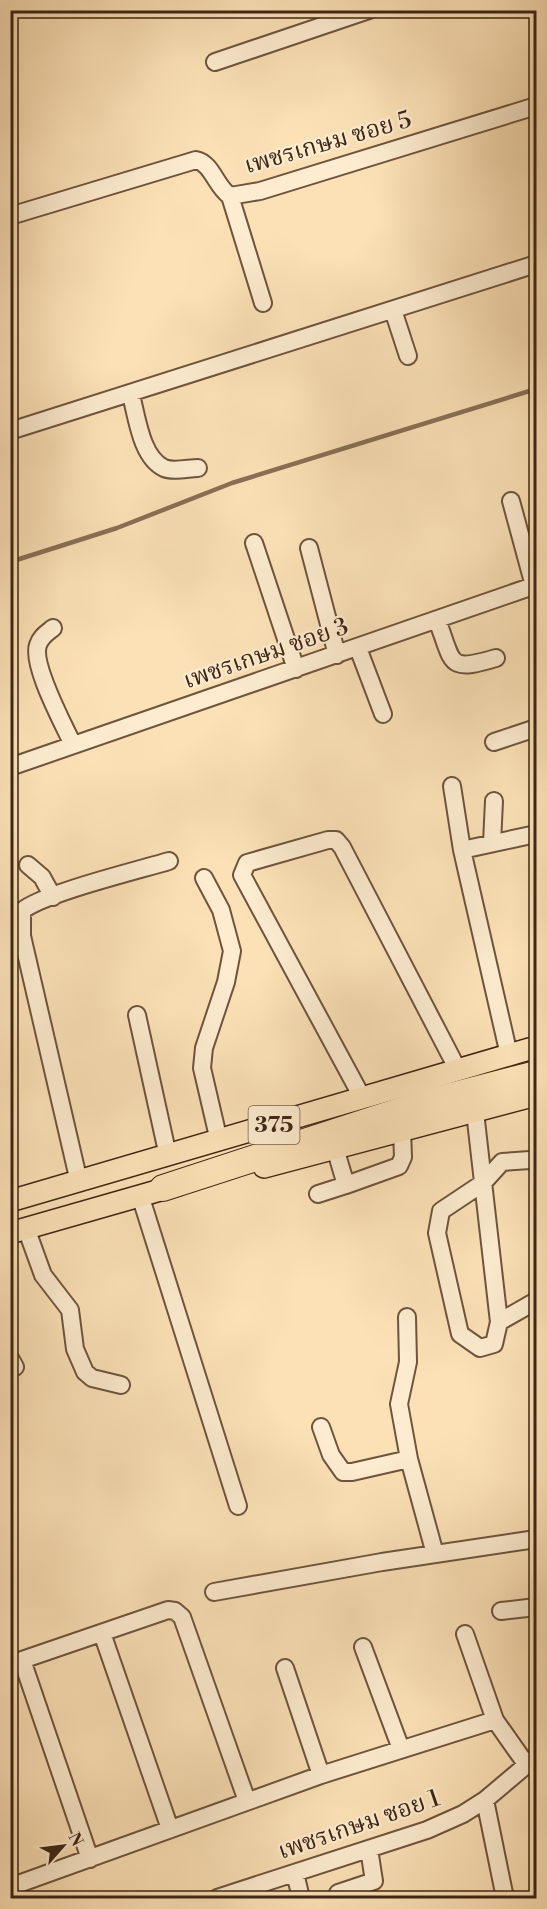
<svg xmlns="http://www.w3.org/2000/svg" width="547" height="1909" font-family="'Libre Bodoni','Noto Serif Thai',serif">
  <style>
    .lines { fill: none; stroke-linecap: round; stroke-linejoin: round }
    .stream { stroke: #896f55; stroke-width: 4.5 }
    .minor-casing { stroke: #6e543d; stroke-width: 20 }
    .major-casing { stroke: #3e2514; stroke-width: 24 }
    .highway-casing { stroke: #3e2514; stroke-width: 28 }
    .minor { stroke: #fdecd0; stroke-width: 16 }
    .major { stroke: #fce1b7; stroke-width: 21 }
    .highway { stroke: #fce1b7; stroke-width: 26 }
    .labels { text-anchor: middle; dominant-baseline: central; stroke-width: 4.5; stroke-linejoin: round; paint-order: stroke }
    .shield { fill: #fdecd0; stroke: #77614c; stroke-width: 1.5 }
    .shield-label { font-size: 22px; font-weight: bold; fill: #3e2514 }
    .street-label { font-size: 24px; fill: #3e2514; stroke: #fdecd0 }
  </style>
  <rect width="100%" height="100%" fill="#fce1b7"/>
  <filter id="stains"><feTurbulence type="fractalNoise" baseFrequency=".00333" numOctaves="4"/><feColorMatrix values="0 0 0 0 .2 0 0 0 0 .09 0 0 0 0 .02 0 0 0 .5 -.17"/></filter>
  <radialGradient id="worn" r=".72"><stop offset=".6" stop-color="#630" stop-opacity="0"/><stop offset="1" stop-color="#630" stop-opacity=".3"/></radialGradient>
  <g class="lines">
    <path class="stream" d="M10,562l107,-34 115,-45 304,-94"/>
    <defs>
      <path id="minor" d="M215,62l154,-52
        M230,196l33,107
        M10,216l186,-56c16,3 20,27 34,36l30,-5 276,-85
        M393,310l15,46
        M131,395c6,22 10,62 33,73 9,4 25,0 34,0
        M10,431l526,-167
        M511,501l23,85
        M254,543l42,126
        M309,548l28,107
        M437,620c17,43 9,53 59,38
        M53,628c-6,5 -12,8 -15,17 -7,20 26,80 35,100
        M358,648l25,66
        M494,742l42,-14
        M10,767l526,-182
        M452,786l10,64 47,205
        M492,843l2,-42
        M462,850l74,-16
        M28,865l14,12 11,20
        M204,878l17,32 11,41 -6,31 -22,66 -2,20 17,73
        M137,1015l31,141
        M363,1099l-121,-224 5,-12 81,-23h8l6,7 116,223
        M475,1112l24,210 -5,22 -14,4 -20,-14 -23,-101 4,-22 42,-28 19,-21 28,-2
        M79,1182l-57,-246v-25c19,-17 117,-41 147,-50
        M346,1185l53,-19 4,-9 -1,-26
        M318,1194l28,-9 -11,-37
        M140,1195l98,311
        M26,1228l17,47 27,35 5,39 10,23 7,6 29,7
        M407,1317l1,45 -9,42 10,55
        M499,1322l37,-21
        M10,1358l5,9
        M321,1427l10,28 12,17h9l57,-13 26,95
        M214,1592l168,-30 154,-23
        M501,1611l35,-4
        M102,1633l68,196
        M465,1634l30,86 31,44
        M363,1647l38,102
        M285,1668l36,107
        M485,1800l20,98
        M90,1859l-68,-199 146,-50 7,1 7,6 65,184
        M295,1873l6,25
        M10,1887l311,-112 174,-55
        M338,1893l36,-12 -5,-32
        M217,1898l210,-68 36,-16 22,-14 51,-43"/>
      <path id="major" d="M264,1167l272,-72
        M10,1201l526,-154
        M10,1233l168,-48"/>
      <path id="highway" d="M163,1188l261,-85 112,-29"/>
    </defs>
    <use href="#minor" class="minor-casing"/>
    <use href="#major" class="major-casing"/>
    <use href="#highway" class="highway-casing"/>
    <use href="#minor" class="minor"/>
    <use href="#major" class="major"/>
    <use href="#highway" class="highway"/>
  </g>
  <g class="labels">
    <rect class="shield" x="248.5" y="1106" width="51" height="38" rx="4.5"/>
    <g class="shield-label">
      <text x="274" y="1125">375</text>
    </g>
    <g class="street-label">
      <text transform="translate(328 143) rotate(-16)">เพชรเกษม ซอย 5</text>
      <text transform="translate(266 654) rotate(-19)">เพชรเกษม ซอย 3</text>
      <text transform="translate(359 1825) rotate(-19)">เพชรเกษม ซอย 1</text>
    </g>
  </g>
  <rect width="547" height="1909" fill="none" stroke="#fce1b7" stroke-width="36"/>
  <rect x="12" y="12" width="523" height="1885" fill="none" stroke="#3e2514" stroke-width="3"/>
  <rect x="18" y="18" width="511" height="1873" fill="none" stroke="#3e2514" stroke-width="1.5"/>
  <g transform="translate(63 1846) rotate(62)" stroke="#fdecd0" stroke-width="4.5" paint-order="stroke">
  <path d="M0-4.5L10 22L0 15L-10 22Z" fill="#3e2514"/>
  <text y="-9" font-size="16" font-weight="bold" text-anchor="middle" fill="#3e2514">N</text>
  </g>
  <rect width="100%" height="100%" filter="url(#stains)"/>
  <rect width="100%" height="100%" fill="url(#worn)"/>
</svg>
